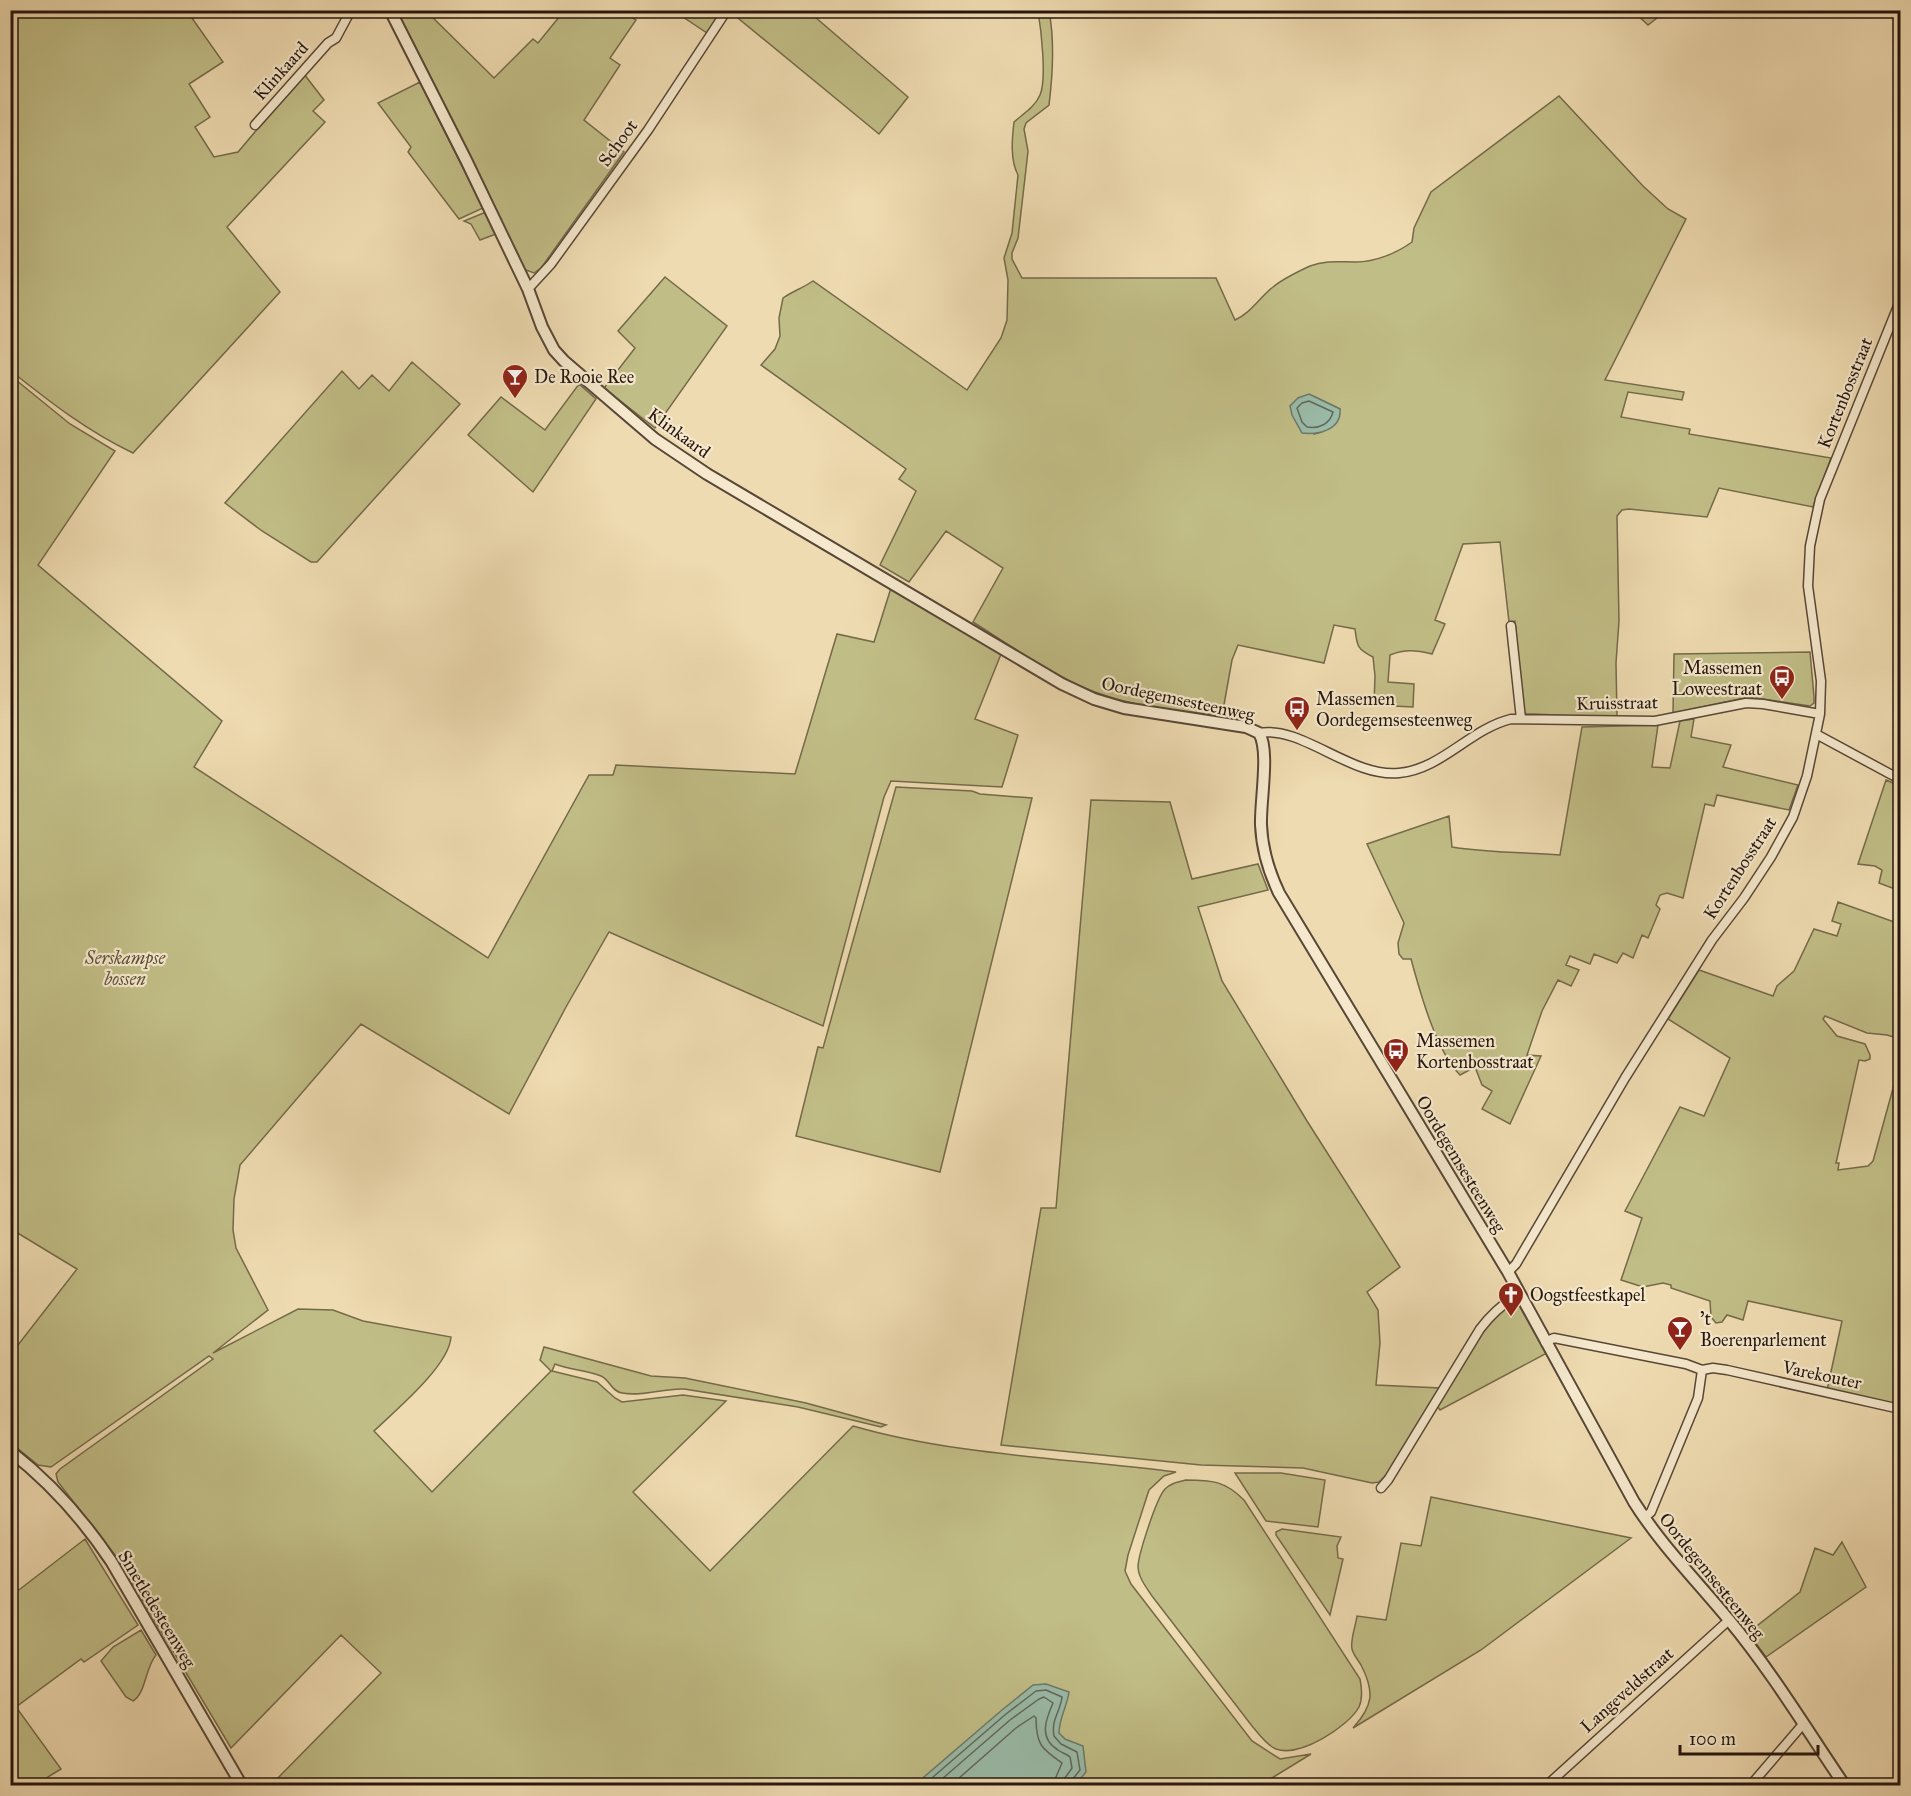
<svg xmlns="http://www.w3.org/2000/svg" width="1911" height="1796" font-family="'IM FELL Great Primer',serif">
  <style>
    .green { fill: #c1bd86; stroke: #746a4a; stroke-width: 1.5; fill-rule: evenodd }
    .water { fill: #9abba8; stroke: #6c796a; stroke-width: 1.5 }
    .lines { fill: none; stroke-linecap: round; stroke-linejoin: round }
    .shore { stroke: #60685b; stroke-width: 1.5 }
    .minor-casing { stroke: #584737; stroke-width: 11 }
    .tertiary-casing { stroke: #584737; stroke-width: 14 }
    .minor { stroke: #f5e8cc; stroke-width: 8 }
    .tertiary { stroke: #f5e8cc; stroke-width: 10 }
    .labels { text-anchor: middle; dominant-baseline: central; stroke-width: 4.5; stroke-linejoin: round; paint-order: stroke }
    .street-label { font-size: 18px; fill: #26160e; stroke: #f5e8cc }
    .poi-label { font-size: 18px; fill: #26160e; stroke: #f5e8cc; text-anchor: start }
    .park-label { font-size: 18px; font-style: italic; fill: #5c5038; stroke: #f5e8cc }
  </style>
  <rect width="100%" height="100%" fill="#efdbb1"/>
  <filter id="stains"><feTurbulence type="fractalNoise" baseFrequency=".00333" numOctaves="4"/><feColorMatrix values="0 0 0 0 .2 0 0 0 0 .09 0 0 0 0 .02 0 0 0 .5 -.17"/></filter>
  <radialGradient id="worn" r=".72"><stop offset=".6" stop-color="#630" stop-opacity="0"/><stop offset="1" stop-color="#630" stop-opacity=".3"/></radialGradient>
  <path class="green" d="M735,10l73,1 100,86 -29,37 -146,-120z
    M10,11h177l36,51 -34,22 21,33 -15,10 19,30 24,-5 66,-78 20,26 -11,11 12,11 -98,105 53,65 -147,161c-46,-22 -83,-51 -122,-82z
    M395,11h31l68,67 39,-39 5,4 26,-32h58l14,9 -26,38 10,7 -36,55 40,32 -83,116 -7,5 -11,-4 -79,-163z
    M674,11h47l-14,22z
    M1038,11h11c6,31 4,62 0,94l-23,18 -2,6 4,22 -2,18 -8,69 -6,15v6l10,19h194l19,42c16,-7 25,-23 38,-33 11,-9 24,-15 37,-21 15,-6 30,-4 46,-4 19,0 41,-9 56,-20l2,-14 17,-36 128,-96 84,90 25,23 18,10 -81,161 79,12 -2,8 -54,-8 -7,25 69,12 -1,5 142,24 -18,49 -94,-19 -12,29 -78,-8 -7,1 -5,6 2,105 -3,42 1,55 -83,-4h-8l-2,-3 -9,-90 -6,1 -9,-80 -37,2 -28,76 10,4 -13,30c-16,-4 -27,-5 -42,1l-2,27 26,2 -1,23 -39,-2 1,-29 -2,-19c-16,-8 -16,-11 -18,-28l-21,-4 -10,38 -86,-18 -6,15 -10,56c-43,-5 -89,-9 -130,-25 -42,-17 -81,-45 -119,-69l30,-54 -57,-37 -37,51 -29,-17 36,-74 -17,-12 7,-10 -145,-104 14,-16 5,-13 -1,-18 4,-20c10,-7 20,-10 30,-17l154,109 34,-52 6,-18 1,-40 -4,-22 8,-25 6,-58c-8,-15 -6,-36 -4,-53 9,-8 21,-15 26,-27 7,-16 1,-66 -2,-84zM1315,397l25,12c-5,15 -10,22 -26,25z
    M1633,11h33l-18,14z
    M420,82l63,126 -24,11 -51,-67 3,-5 -33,-44z
    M486,212l10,22 -16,6 -9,-16 -7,-3z
    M665,277l62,49 -72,102 -51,-40 31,-40 -17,-17z
    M412,362l48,42 -143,158h-6l-49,-31 -37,-28 117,-132 17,18 13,-14 17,16z
    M11,376l59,48 45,27 -77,114 184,156 -28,46 294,191 101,-183h24l3,-10 179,9 42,-140 37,8 17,-54 110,66 -26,65 43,16 -16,52 -111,-6 -7,16 -61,229 -214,-94 -43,75 -57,107 -148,-90 -121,141 -6,34 -1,31 3,18 32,62 -55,43 85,-44 35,1 30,11 88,16c-2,29 -55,73 -77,94l58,61 119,-121 -11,-11 4,-13 107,29 34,2 121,25 80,22 -5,2 -83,-20 -114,-18c-21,-1 -41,8 -62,4 -11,-2 -12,-13 -21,-17 -14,-6 -31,-6 -46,-12l-3,7 45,11 18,16 7,4 61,-7 43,6 -93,91 77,79 143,-145c104,30 216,32 323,46l-12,4 -15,14 -21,65 -3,16 6,13 121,157 28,18 31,-5 -52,32 -988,-1 110,-112 -40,-38 -110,113 -113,-189 -60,-77 -2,-8 4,-5 153,-110 -4,-3 -158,111 -13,-2 -27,-22v-89l66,-85 -66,-40z
    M579,384l17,15 -63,93 -65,-57 33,-38 44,33z
    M1810,652l4,45v6l-4,3 -61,-9 -76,16 1,-59z
    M1694,719l-3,18 40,8 -8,22 75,18 -9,25 -72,-15 -3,11 -9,-2 -22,94 -16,-5 -7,2 -4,10 4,4 -12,29 -6,-3 -9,23 -10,-5 -6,10 -23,-9 -4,10 -20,-8 -4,9 13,5 -8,16 -13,-6 -16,31 -15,44 14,1 -31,68 -28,-15 10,-18 -10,-6 -7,-18 -15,8c-24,-24 -40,-83 -49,-116h-8l-4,-5 -1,-11 6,-20 -37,-79 82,-28 3,31c36,6 72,5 108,8l22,-128 76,-2 -6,42 18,1 10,-47z
    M1886,780l14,6v105l-21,-8 3,-13 -7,-4 -17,-2z
    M896,787l76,4 8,3 52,4 -92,374 -144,-36 22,-89 5,1z
    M1091,800l79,2 22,77 66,-15 10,26 -70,17 24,74 85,140 93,146 -33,25 11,18 2,33 -4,42 64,3 -53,86 -8,8 -7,1 -69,-15 -102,-3 -200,-20 40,-237h15z
    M1838,902l62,22v115l-13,-4 -20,-2 -42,-17 -2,3 14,17 28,8 5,11v4l-5,2 -6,-1 -23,103h3l-1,7 30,-4 5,-5 27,-98v343l-73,-16 15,-69 -94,-20 -5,19 -16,-5 -5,7 -6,1 -5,-6 -1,-16 -39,-13v-3l-8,-2 -20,4 -22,-7 21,-62 -17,-7 55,-104 24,9 26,-58 -62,-39 31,-49 74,26 4,-10 17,-15 20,-42 23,7 4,-12 -9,-3z
    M1515,1302l3,1 29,50 -107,57 -4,-6c15,-25 51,-93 79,-102z
    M1235,1473h46l44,7 -7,47 -52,-6z
    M1186,1480c26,0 39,1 58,20l116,179c2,10 3,19 -1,28 -11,20 -60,51 -83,42 -10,-4 -17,-15 -24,-23l-100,-130c-6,-9 -14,-19 -14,-30 1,-13 18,-67 27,-77 6,-6 13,-7 21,-9z
    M1431,1497l200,41 -150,112 -128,78c20,-22 22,-36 8,-63 -3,-5 -8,-11 -9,-16 -2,-9 4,-24 5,-33l29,4 15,-77 20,3z
    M1282,1529l59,8 -4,9 1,12 5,1 -13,56 -54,-80v-3z
    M85,1539l53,86 -54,37 -3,-3 -65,48 45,62 -26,16h-24v-189z
    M1842,1542l24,45 -100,70 -18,-24 52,-41 15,-44 18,7z
    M141,1630l15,25c-11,13 -10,38 -23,46l-7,-4 -25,-36 12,-14z"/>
  <path class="water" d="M1309,394l31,15c2,21 -22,26 -38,24l-10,-18 -2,-9 8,-8z
    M1046,1684l23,8c-2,15 -10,26 -10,41l6,6 18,7 3,26 -10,12 -147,1 -5,-8 78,-67 31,-25z"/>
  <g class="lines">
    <path class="shore" d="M1309,401l24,11c-3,12 -14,17 -26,15l-5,-5 -5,-14 5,-5z
      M933,1786v-9l73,-63 30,-23 10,-1 16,7c-2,16 -11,22 -8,39l7,8 16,8 3,18 -8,10 -1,6
      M941,1786l1,-7 68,-59 29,-21 5,-2 9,6c-7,16 -15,35 5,47 4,3 9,4 12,7l2,11 -7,10 -1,8
      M950,1786l66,-58 18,-12 2,2c0,27 6,31 26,45l-6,14 -1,9"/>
    <defs>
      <path id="minor" d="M255,125l73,-82 8,-5 15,-28
        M528,289l23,-25 97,-134 79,-120
        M1511,626l10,93
        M1259,733c43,-8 92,45 140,40 43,-4 71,-44 112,-54l144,2 91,-18 17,1 57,10
        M1816,734l76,41 8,3
        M1508,1272l8,-8 109,-186 87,-138 32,-42 27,-41 22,-40 14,-41 13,-62 1,-33 -13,-95 2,-40 10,-47 80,-198
        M1545,1342l9,-4 132,26 16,6 11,-2 14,2 173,39
        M1381,1488l7,-8 92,-151c11,-15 23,-25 39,-36
        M1644,1518l7,-6 47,-114 4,-28
        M1546,1786l183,-166
        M1750,1786l54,-63"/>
      <path id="tertiary" d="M390,10l76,150 62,129 14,38 12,23 10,11 91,78 52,35 355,210 32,15 30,9 122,19 13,6c11,17 1,69 2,92 1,24 8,47 18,68l229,379 126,230c27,43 62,78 95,118 43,52 78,110 116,166
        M10,1451c41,32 73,68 101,110l131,225"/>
    </defs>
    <use href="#minor" class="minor-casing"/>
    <use href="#tertiary" class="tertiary-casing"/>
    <use href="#minor" class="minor"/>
    <use href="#tertiary" class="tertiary"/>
  </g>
  <defs>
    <symbol id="bar-pin" viewBox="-11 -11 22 30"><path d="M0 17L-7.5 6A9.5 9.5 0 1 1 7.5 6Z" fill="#8f2418" stroke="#f5e8cc"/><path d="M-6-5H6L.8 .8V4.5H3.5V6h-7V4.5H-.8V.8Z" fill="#fff"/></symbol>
    <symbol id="bus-pin" viewBox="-11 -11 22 30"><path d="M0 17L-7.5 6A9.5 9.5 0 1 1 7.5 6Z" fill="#8f2418" stroke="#f5e8cc"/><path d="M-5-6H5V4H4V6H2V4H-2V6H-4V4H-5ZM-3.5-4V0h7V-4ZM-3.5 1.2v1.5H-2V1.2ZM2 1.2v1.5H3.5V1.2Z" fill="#fff"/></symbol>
    <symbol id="church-pin" viewBox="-11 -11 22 30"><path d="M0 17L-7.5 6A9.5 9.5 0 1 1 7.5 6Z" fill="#8f2418" stroke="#f5e8cc"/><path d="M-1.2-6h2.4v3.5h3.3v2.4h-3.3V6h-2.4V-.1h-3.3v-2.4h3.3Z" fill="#fff"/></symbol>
  </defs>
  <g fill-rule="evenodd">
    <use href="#bar-pin" x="500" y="362" width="30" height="40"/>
    <use href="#bus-pin" x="1767" y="663" width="30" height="40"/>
    <use href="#bus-pin" x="1282" y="694" width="30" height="40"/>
    <use href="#bus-pin" x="1381" y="1036" width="30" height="40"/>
    <use href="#church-pin" x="1496" y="1280" width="30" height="40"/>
    <use href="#bar-pin" x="1665" y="1314" width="30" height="40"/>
  </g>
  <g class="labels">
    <g class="street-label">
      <text transform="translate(281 71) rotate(-48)">Klinkaard</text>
      <text transform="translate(618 143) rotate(-54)">Schoot</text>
      <text transform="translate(1845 393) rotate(-68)">Kortenbosstraat</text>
      <text transform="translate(679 433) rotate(36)">Klinkaard</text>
      <text transform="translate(1178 699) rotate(12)">Oordegemsesteenweg</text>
      <text transform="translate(1617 703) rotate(-1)">Kruisstraat</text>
      <text transform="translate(1740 868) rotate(-57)">Kortenbosstraat</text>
      <text transform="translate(1461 1164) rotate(59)">Oordegemsesteenweg</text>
      <text transform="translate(1822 1375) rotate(12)">Varekouter</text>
      <text transform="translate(1712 1576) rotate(51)">Oordegemsesteenweg</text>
      <text transform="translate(157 1609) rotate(59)">Smetledesteenweg</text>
      <text transform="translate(1627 1690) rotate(-42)">Langeveldstraat</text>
    </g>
    <g class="poi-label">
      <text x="534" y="377">De Rooie Ree</text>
      <text x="1762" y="668" text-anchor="end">Massemen<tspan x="1762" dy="21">Loweestraat</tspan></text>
      <text x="1316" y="699">Massemen<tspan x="1316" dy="21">Oordegemsesteenweg</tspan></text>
      <text x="1416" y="1041">Massemen<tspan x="1416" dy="21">Kortenbosstraat</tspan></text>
      <text x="1530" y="1295">Oogstfeestkapel</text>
      <text x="1700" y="1319">'t<tspan x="1700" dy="21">Boerenparlement</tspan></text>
    </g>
    <g class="park-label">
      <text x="125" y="958">Serskampse<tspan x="125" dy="21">bossen</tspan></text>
    </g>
  </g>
  <rect width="1911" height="1796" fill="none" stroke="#efdbb1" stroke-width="36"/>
  <rect x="12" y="12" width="1887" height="1772" fill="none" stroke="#26160e" stroke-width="3"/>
  <rect x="18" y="18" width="1875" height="1760" fill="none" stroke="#26160e" stroke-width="1.5"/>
  <path d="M1680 1745v9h138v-9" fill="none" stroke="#26160e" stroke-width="3"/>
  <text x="1689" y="1745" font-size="18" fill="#26160e" stroke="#f5e8cc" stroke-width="4.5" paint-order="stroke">100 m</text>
  <rect width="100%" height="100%" filter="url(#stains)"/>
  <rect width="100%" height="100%" fill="url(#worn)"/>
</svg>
